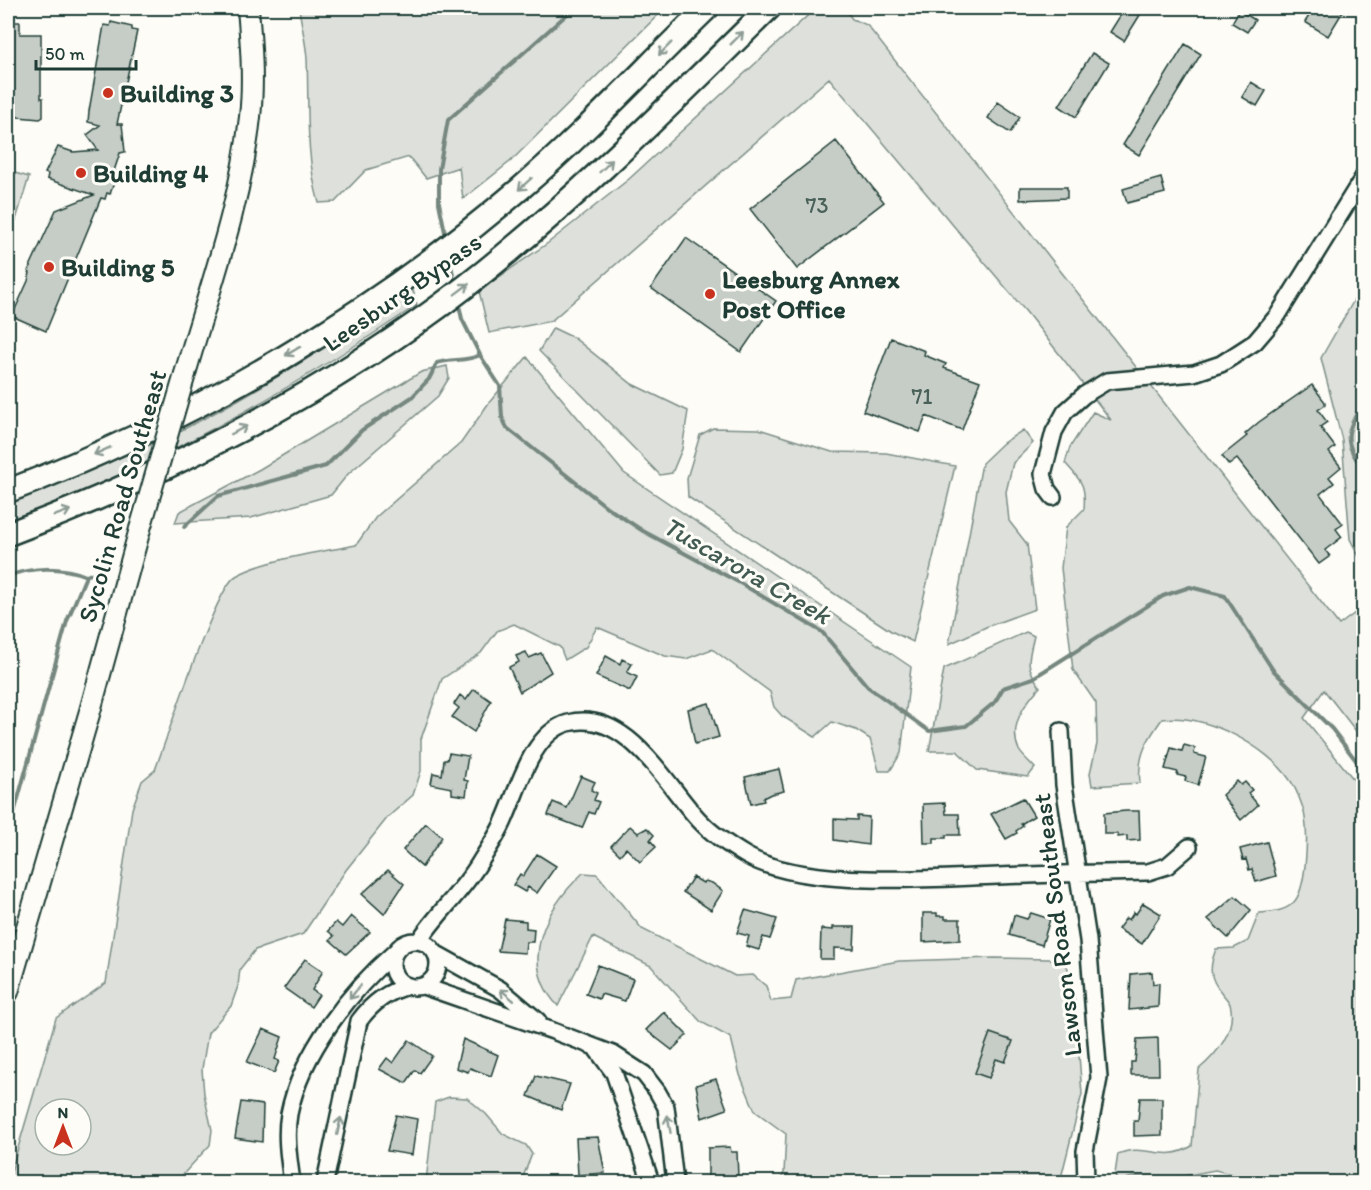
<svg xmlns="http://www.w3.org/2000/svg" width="1371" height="1190" font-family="Itim,sans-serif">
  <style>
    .green { fill: #dde0db; stroke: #7e8e88; stroke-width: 1.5; fill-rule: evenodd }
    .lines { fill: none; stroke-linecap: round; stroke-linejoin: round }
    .stream { stroke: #75877f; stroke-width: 4 }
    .building { fill: #c6cdc7; stroke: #1f3d34; stroke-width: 1.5 }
    .minor-casing { stroke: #1f3d34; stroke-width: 20 }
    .major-casing { stroke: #1f3d34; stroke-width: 24 }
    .highway-casing { stroke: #1f3d34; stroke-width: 27 }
    .minor { stroke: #fdfcf7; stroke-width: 15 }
    .major { stroke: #fdfcf7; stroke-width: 20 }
    .highway { stroke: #fdfcf7; stroke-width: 22 }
    .major-bridge-casing { stroke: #1f3d34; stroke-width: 24; stroke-linecap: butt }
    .major-bridge { stroke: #fdfcf7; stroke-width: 20 }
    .oneway { stroke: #8e9c96 }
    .poi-dot { fill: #c8321e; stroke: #fdfcf7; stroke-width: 2 }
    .labels { text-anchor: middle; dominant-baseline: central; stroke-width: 6; stroke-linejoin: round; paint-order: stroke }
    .number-label { font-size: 22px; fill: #496159 }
    .poi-label { font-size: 26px; font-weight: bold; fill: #1f3d34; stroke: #fdfcf7; text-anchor: start }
    .street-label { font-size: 26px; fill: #1f3d34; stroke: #fdfcf7 }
    .water-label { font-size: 27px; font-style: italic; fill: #435c53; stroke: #fdfcf7 }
  </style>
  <rect width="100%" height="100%" fill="#fdfcf7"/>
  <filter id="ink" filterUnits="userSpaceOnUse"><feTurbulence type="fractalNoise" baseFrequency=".0167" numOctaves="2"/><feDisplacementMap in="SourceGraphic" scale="12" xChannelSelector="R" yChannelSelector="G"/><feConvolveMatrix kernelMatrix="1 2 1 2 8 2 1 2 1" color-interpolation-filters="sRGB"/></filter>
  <g filter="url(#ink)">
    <path class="green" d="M299,8h366l-154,153 -48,38 -4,-32 -33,11 -17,-21 -43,13 -31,32 -16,1c-14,-48 -10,-95 -12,-144 -1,-17 -6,-35 -8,-51z
      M816,8h32l-2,2 6,9 15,6 472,600 24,-18v133l-39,-50 -20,28 59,73v391l-45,-2 -54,2 -49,-12 -37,7h-46l-15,5 -2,-8 3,-20c28,-12 45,10 74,-8l7,-77c18,-15 38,-39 31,-65 -2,-4 -6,-8 -9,-12 -12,-14 -12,-25 -5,-43l18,-1 14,-7 11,-28c11,-1 25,-1 34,-10 14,-13 15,-67 12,-85 -1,-10 -9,-30 -15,-38 -24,-35 -86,-67 -128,-61 -15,21 -25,37 -22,64l-48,3 -2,-13 7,-29 -1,-41 -23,-33 -12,-102 5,-41 18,-18c2,-25 -3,-28 -19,-46l5,-16 23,-35 18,8 -84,-107 -198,-235 -278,243 -62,12 -10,-42 69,-48 81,-64z
      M8,171l21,6 -21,69z
      M1362,286h2l-1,278 -13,-25 -8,-99 -21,-82z
      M413,290l4,15c-131,88 -261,162 -409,215v-22c57,-21 116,-39 170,-66 82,-41 159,-92 235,-142z
      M553,328l21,10 58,46 56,27 -6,38 -10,24 -12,2 -121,-124z
      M527,357l97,116 287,194 -10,86 -11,18h-11l-9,-32 -14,-9 -24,-8 -17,15 -33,-21 -8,-9 -4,-15 -58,-43 -26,10 -21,-3 -68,-29 -11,20 -21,13 -5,-13 -46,-23 -17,7 -16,22 -39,26 -21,60v32l-8,24 -25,22 -42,53 -43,64 -48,16 -15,19 -2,17 -7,20 -23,27 -6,36 2,25 8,36 -2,15 -34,37h-168l48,-164 50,-35 26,-174 10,-28 13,-11c12,-31 60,-182 81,-194 30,-17 86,-24 120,-31l20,-28 85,-74 27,-39zM45,1109h36v36h-36z
      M447,366l2,12 -11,18 -90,78 -17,21 -80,23 -76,5 4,-11 81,-43 161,-97z
      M713,428l46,1 73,23 54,1 69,13 -42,176 -22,-11 -203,-134 -1,-19 13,-43z
      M1023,430l10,13 -20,20 -7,29 3,29 18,23 8,65 -49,18 -37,17 33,-181 21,-20z
      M1026,632l8,4c-6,25 -9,29 6,51 -15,16 -32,39 -21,63 3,6 12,13 16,18l-7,9 -51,-7 -20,-19h-28l15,-82z
      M583,873l14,1 45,55 93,47 18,-1 13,11 5,15 20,-2 5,-19 103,-19 95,-3 56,1 12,3 6,6 7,35 7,91 -22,88h-281l5,-9 2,-39 -31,-23 -15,-36 -9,-37 -30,-16 -50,-56 -58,-29 -35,69c-41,-44 -12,-98 25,-133z
      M449,1097l18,1 19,16 17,20 23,11 6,9 -11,28h-95l9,-80z"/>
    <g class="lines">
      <path class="stream" d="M446,237l-7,-34v-34l9,-49 126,-112
        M449,256l6,28
        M458,300l4,19 18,36 20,31 2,31 5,11 101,80 35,23 97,52 82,49 46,55 61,44 37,-5 29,-24 8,-14 30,-10 130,-82 27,-9 35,9 48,74 59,59 32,42
        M1364,402c-19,28 -22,41 0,67
        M184,527l34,-31 108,-30 36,-36 50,-33 17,-18 8,-16c14,-5 30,-1 43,-8
        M8,576c24,-9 53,-10 78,0l18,-7
        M8,835l59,-214 19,-45"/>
    </g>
    <path class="building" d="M1125,8l15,7 -16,26 -14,-9z
      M1314,8h31l-17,28 -23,-14z
      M1239,10l16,10 -8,12 -15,-9z
      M8,22h12v12h21v64h2v19l-3,2 -22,-2 -10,-11z
      M111,22l21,5v3l5,1 -20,93h5l3,28 -5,1 -6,18 4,1 -8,22 -3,-1 -2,6 -4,-1 -55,133 -34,-15 16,-35 2,-8 -2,-2 28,-61 38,-15 -47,-16 1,-5 -3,-1 13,-26 15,5 25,-2 -11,-15 13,-10 -12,-3 1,-11 15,-86 6,1z
      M1185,44l16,10 -62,101 -16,-10z
      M1092,53l17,10 -33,54 -17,-11z
      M1251,82l15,9 -9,15 -15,-9z
      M998,102l22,15 -10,16 -22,-15z
      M836,141l48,61 -87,67 -47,-60z
      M1161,178l4,15 -38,10 -4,-14z
      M1020,187h47v11l-47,2z
      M686,238l90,63 -35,51 -90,-64z
      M891,338l34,13 -1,4 22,9 -2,4 36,13 -18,49 -36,-14 -6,16 -57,-21z
      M1312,385l13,17v3l-7,5 9,12 -7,5 15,20 -6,5 12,15 -12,10 5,6 -14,11 23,30 -7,5 6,8 -17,13 5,6 -11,8 -82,-105 -8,6 -7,-9 25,-20 -2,-2 14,-12z
      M526,652l3,6 12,-5 10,19 -31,20 -11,-25 10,-5 -3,-6z
      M606,656l14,8 2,-5 10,5 -5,8 10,5 -7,14 -34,-15z
      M474,689l17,12 -17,31 -22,-15 7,-9 -5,-4 6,-9 6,5z
      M709,703l10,34 -24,7 -7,-35z
      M1184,745l11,3 -1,6 12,3 -8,28 -13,-4 1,-4 -9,-2 1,-3 -13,-3 6,-21 11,3z
      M449,753l19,3 -4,24 4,1 -2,15 -14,-2v-6l-21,-4 2,-11 9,2 2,-15h3z
      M779,769l5,22 -13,3 -8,4 1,3 -13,3 -6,-27z
      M581,776l14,6 -4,8 6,3 -3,7 5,2 -5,12 -5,-2 -7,16 -34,-13 5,-13 14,6z
      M1237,781l4,4 4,-3 7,8 -4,3 10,12 -17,15 -19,-25z
      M1023,798l11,18 -13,8 2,2 -7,5 1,2 -11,6 -15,-25z
      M945,803l1,11h13l1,21h-14v3h-12v5h-10l-1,-39z
      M1126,811h13l1,29 -13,1v-5l-9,1v-3h-14v-21z
      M857,816l12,1 -1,28 -34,-5v-21l23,1z
      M426,823l16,14 -20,30 -19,-17z
      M630,826l8,7 9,-5 7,7 -4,5 6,7 -16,15 -14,-14 -6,7 -9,-9z
      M1267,842l9,34 -20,6 -4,-13 -3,1 -3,-11 -3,1 -3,-11z
      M537,854l19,12 -19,27 -9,-6 -3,5 -12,-7 7,-11 3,2z
      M388,870l16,14 -20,30 -22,-20z
      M693,877l10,6 2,-2 7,2 11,8 -12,19 -28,-18z
      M1235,896l16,14 -23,28 -20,-19z
      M1143,903l18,11 -19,30 -24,-15 8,-11 3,2 5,-8 2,2z
      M745,910l32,9 -7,20 -7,-2 -4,13 -13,-4 3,-10 -12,-3z
      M923,913h14v3h8v3h15v21l-37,2z
      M1031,913l19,6 -8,26 -33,-10 5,-20 13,4z
      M351,916l19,16 -24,22 -16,-14 4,-4 -6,-5 8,-9 6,5z
      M505,919l21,2v7l8,1 -1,13h-7l-1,11 -27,-2z
      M833,927h22l-1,22 -20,-1v11h-14l1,-30 12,1z
      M305,959l18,12 -11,19 7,5 -8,12 -27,-19z
      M598,965l35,14 -8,22 -24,-7 -2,5 -13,-5z
      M1152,972l1,12 6,-1 -1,24 -29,3 2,-36z
      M664,1012l23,23 -15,15 -26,-20z
      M263,1029l19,8 -7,22 4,2 -5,12 -27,-11z
      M990,1033l23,8 -8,21 -9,-3 -7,19 -14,-5z
      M1158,1038l1,37h-28v-13h4l2,-23z
      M463,1039l35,16 -7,21 -21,-8 -2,4 -12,-4z
      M409,1040l23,16 -12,17 -5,-3 -9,13 -27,-14 8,-11 6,5z
      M536,1076l34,8 -9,26 -33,-14z
      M716,1079l11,30 -25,9 -6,-33z
      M1140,1098h22v37l-28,1v-15h4z
      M241,1102l22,3 -1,37 -27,-4z
      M396,1115l21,4 -5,36 -25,-4z
      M598,1137l7,36 -27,2 -2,-37z
      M730,1147l1,5h6l1,26 -30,1v-31z"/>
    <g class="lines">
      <defs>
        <path id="minor" d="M1053,497l-6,-8 -4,-15 11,-42 11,-20 19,-17 23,-14 87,-8 27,-9 34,-22 23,-27 86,-139
          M1061,731l3,54 24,155 11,138 -14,73 1,31
          M392 964a23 23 0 1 1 46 0a23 23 0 1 1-46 0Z
          M419,941c18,-28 44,-50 61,-79 7,-11 15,-23 21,-35 16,-31 28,-93 67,-104 59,-16 99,64 132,98 13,14 30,25 47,35 59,33 184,22 251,20 50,-2 100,-3 150,-4l19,-6 22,-19
          M437,954l63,35 38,32
          M423,986l130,45 60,23 31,20 13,17 9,16 9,75
          M597,1050l17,23 37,109
          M292,1182c-3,-22 -7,-46 -3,-68 12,-61 62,-124 107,-163
          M325,1182l34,-161c13,-18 29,-30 50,-35"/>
        <path id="major" d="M185,374c24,-84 56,-170 65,-257 4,-37 1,-73 -2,-109
          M8,992l82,-281 50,-182"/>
        <path id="highway" d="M8,491c186,-71 362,-174 513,-303 65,-56 124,-120 186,-180
          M8,534c158,-59 323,-143 457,-247 109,-85 206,-183 304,-279"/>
      </defs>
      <use href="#minor" class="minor-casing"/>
      <use href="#major" class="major-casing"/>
      <use href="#highway" class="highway-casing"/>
      <use href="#minor" class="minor"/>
      <use href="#major" class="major"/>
      <use href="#highway" class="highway"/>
      <defs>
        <path id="major-bridge" d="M140,529l45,-155"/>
      </defs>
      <use href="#major-bridge" class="major-bridge-casing"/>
      <use href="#major-bridge" class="major-bridge"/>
    </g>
    <defs><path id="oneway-shaft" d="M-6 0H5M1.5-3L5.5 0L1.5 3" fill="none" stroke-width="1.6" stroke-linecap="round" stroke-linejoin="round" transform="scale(1.5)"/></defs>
    <g class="oneway">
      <use href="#oneway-shaft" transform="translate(737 38) rotate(-45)"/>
      <use href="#oneway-shaft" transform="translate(665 49) rotate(135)"/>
      <use href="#oneway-shaft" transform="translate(606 166) rotate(-44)"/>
      <use href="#oneway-shaft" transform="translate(525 184) rotate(138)"/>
      <use href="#oneway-shaft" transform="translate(462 289) rotate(-37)"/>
      <use href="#oneway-shaft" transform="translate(293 351) rotate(149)"/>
      <use href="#oneway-shaft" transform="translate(239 430) rotate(-28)"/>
      <use href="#oneway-shaft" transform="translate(102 451) rotate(156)"/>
      <use href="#oneway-shaft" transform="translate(62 513) rotate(-21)"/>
      <use href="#oneway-shaft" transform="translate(355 992) rotate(128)"/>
      <use href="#oneway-shaft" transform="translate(507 995) rotate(-140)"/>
      <use href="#oneway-shaft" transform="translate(669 1124) rotate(-100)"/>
      <use href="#oneway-shaft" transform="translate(339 1126) rotate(-78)"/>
    </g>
  </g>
  <g class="poi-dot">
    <circle cx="108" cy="93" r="6"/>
    <circle cx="81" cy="173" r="6"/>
    <circle cx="49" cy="267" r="6"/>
    <circle cx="710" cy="294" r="6"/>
  </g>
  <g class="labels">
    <g class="number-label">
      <text x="817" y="205">73</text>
      <text x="922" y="396">71</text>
    </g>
    <g class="poi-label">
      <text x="120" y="93">Building 3</text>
      <text x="93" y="173">Building 4</text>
      <text x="61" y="267">Building 5</text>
      <text x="722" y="279">Leesburg Annex<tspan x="722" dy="30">Post Office</tspan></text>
    </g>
    <g class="street-label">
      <text transform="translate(402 292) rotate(-35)">Leesburg Bypass</text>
      <text transform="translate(122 496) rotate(-74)">Sycolin Road Southeast</text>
      <text transform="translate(1057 925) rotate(-97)">Lawson Road Southeast</text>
    </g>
    <g class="water-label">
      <text transform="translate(747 570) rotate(30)">Tuscarora Creek</text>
    </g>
  </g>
  <rect width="1371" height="1190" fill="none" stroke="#fdfcf7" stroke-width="30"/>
  <rect x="15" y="15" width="1341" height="1160" fill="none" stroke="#1f3d34" stroke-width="2" filter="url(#ink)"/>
  <g transform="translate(63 1127)"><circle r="28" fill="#fdfcf7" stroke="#a4b0a9" stroke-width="1.5"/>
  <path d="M0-4.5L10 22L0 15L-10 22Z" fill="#c8321e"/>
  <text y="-9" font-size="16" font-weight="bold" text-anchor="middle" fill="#1f3d34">N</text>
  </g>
  <path d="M36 60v9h100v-9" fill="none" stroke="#1f3d34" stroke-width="3"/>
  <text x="45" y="60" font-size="18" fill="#1f3d34" stroke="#fdfcf7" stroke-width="4.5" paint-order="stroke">50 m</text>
</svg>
